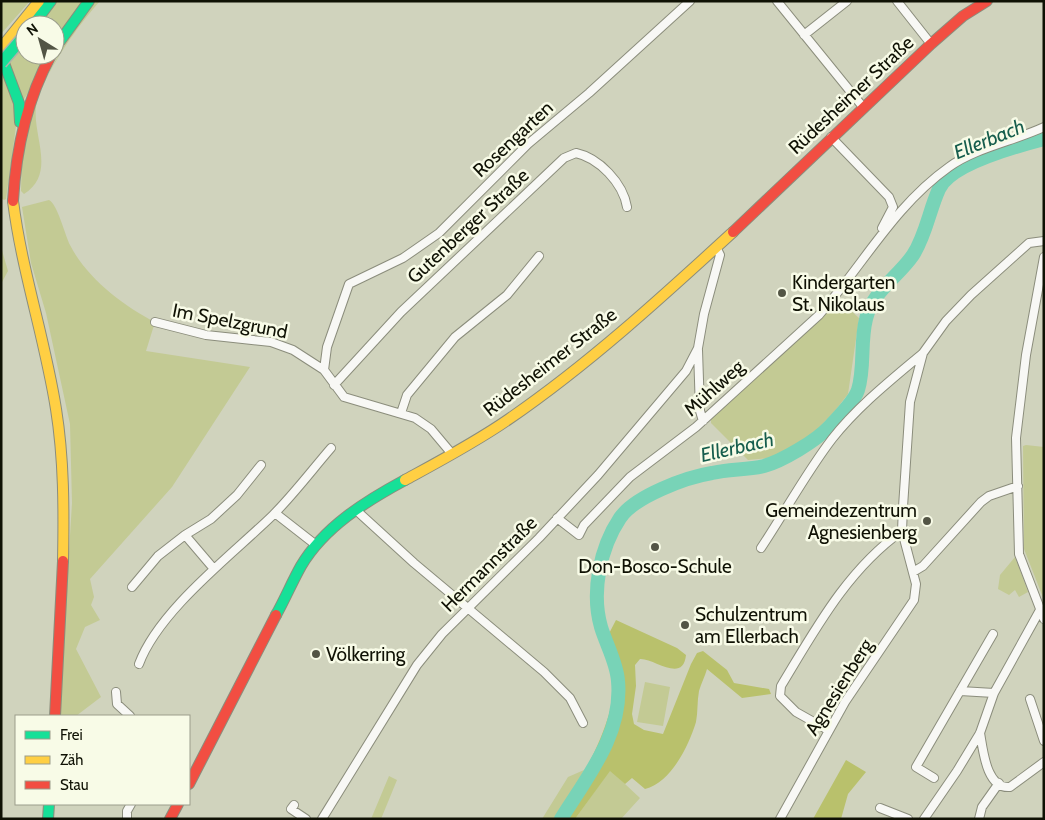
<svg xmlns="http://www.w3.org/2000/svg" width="1045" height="820" font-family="Cabin,sans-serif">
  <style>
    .green { fill: #c3ca94 }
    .forest { fill: #b9c16c }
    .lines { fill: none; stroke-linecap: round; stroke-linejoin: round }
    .river { stroke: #78d3b7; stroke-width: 14 }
    .street-casing { stroke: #8b8d7c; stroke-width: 10 }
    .fast-casing { stroke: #8b8d7c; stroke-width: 12 }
    .slow-casing { stroke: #8b8d7c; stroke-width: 12 }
    .jam-casing { stroke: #8b8d7c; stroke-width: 12 }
    .street { stroke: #f8f8f5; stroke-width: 8 }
    .fast { stroke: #16e098; stroke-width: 10 }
    .slow { stroke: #ffcf43; stroke-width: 10 }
    .jam { stroke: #f24e42; stroke-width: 10 }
    .fast-bridge-casing { stroke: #b1b2a8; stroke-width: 14; stroke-linecap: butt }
    .fast-bridge { stroke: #16e098; stroke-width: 11 }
    .poi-dot { fill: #535545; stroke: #f8fbe7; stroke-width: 2 }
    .labels { text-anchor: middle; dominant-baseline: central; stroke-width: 5; stroke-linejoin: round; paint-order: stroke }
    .street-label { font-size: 19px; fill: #0f1104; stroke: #f8fbe7 }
    .poi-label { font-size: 19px; fill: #0f1104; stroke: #f8fbe7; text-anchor: start }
    .water-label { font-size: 20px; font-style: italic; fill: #165d4d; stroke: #f8fbe7 }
  </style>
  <rect width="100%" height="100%" fill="#d0d3bd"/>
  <path class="green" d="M1,1h29l-29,33z
    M55,1h28l-28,38v-14h-18z
    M96,1h4c-23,26 -50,64 -62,97 -11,31 22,73 -14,96l-3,-3c1,-78 28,-130 75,-190z
    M25,40v15h21l-16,35 -8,12 -16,-38z
    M1,63l17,49 -12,87 -2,1 -3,-2z
    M49,200c8,3 16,35 21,45 16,32 53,61 85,77l-9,29 104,16 -78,120 -82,92 4,18 -3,8 9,15 -15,7 -9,22 25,48 -25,19 -17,-1 13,-212 -2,-79 -24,-111 -15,-50 -9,-56z
    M1,247l7,24 -7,13z
    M838,299l21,19 -11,76 -14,18 -22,23 -21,13 -21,10 -22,2 -37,-37v-7l106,-94z
    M1026,445l18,2v153l-20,-51 -1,-103z
    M1015,557l13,35 -9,5 -4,-7 -6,5 -11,-6 2,-14z
    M645,682l25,5 -7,39 -26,-4z
    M584,770l-26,49h-16l26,-42z
    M610,770l30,28 -19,21h-46z
    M389,776l8,4 -16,39h-10z"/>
  <path class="forest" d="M616,620l61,28 9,7c-3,29 -32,3 -46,4l-5,6 1,21 -4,28 2,10 10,6 19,4 28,-70 6,-11 6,-2 24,19 7,13 35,6 2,5 -29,4 -35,-29c-2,7 -6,15 -8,22 -2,10 -1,21 -3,31 -7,23 -25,61 -51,67l-13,-11 -7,6 -15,-13 -35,48h-17c21,-36 63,-105 55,-147 -1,-8 -7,-17 -11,-25z
    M846,760l20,12 -18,22 -7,25h-28z"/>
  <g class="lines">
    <path class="river" d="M561,819c26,-42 62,-85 57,-138 -1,-18 -12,-37 -17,-54 -10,-35 -1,-79 19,-109 15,-22 67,-41 92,-45 17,-4 35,-3 52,-7 18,-5 52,-25 65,-39 9,-10 25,-25 29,-37 7,-22 2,-48 8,-71 6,-27 32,-42 47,-64 13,-20 16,-44 26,-66 12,-25 78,-43 105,-50"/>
    <defs>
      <path id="street" d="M777,1l86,106
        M897,1l34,43
        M804,35l43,-34
        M831,137l58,60 4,10 -11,21
        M1044,257l-18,98 -10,83 3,116 25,65
        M155,322l51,13 65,7 22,8 31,20 20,27 71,21 16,11 21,25
        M698,350l2,61 3,10
        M324,370l3,-23 22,-63 54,-26 36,-25 89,-89 61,-51 101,-92
        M334,385l67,-73 163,-154 12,-5c23,5 47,30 51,54
        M401,413l6,-18 48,-58 52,-42 32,-39
        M356,510l58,53 130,109 26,26 13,25
        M275,513l41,32
        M557,518l22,17 5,-10 46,-48 66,-50 123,-112c44,-50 75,-109 130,-148 26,-19 65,-26 95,-40
        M185,535l29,34
        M761,548c24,-36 45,-75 71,-109 26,-33 59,-59 91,-86
        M913,572l10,-6 58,-64 8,-6 29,-10
        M132,587l26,-31 27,-21 26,-16 26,-24 24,-30
        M139,664c20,-54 93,-109 134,-149 21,-21 39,-45 58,-67
        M960,691l34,2
        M116,692l1,12 13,12
        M1030,699l14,42
        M828,730l-32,-18 -16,-16 1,-10c34,-56 66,-116 121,-155
        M980,733c3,16 6,56 30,54l34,-25
        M934,778l-18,-11 77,-133
        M294,805l-3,4 15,10
        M880,808l28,11
        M127,819v-8l4,-7
        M322,819l95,-154 25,-31 97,-96 59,-63 88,-104 12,-23 6,-34 16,-59 -4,-8
        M780,819l65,-117 69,-102 2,-16 -14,-53 1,-24 7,-105 13,-49 23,-32 25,-26 58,-52 15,-2
        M924,819l33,-48 23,-38 14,-40 46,-83
        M979,819l3,-12 17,-24"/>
      <path id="fast" d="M33,25l18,-24
        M55,48l34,-47
        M1,55l18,48 1,19
        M276,615c9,-16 16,-33 25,-49 23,-39 65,-65 104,-86
        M48,819l1,-15"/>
      <path id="slow" d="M1,48l38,-47
        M13,201c9,71 32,138 43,208 8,50 8,101 7,152
        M405,480c35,-19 71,-38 104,-61 80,-55 153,-122 224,-187"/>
      <path id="jam" d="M13,201c3,-52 13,-100 38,-146
        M733,232l198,-188 32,-28 24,-15
        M55,716l8,-155
        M189,784l87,-169
        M170,819l8,-15"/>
    </defs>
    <use href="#street" class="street-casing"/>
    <use href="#fast" class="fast-casing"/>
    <use href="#slow" class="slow-casing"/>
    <use href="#jam" class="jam-casing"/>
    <use href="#street" class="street"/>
    <use href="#fast" class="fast"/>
    <use href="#slow" class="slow"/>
    <use href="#jam" class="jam"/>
    <defs>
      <path id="fast-bridge" d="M1,63l24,-28"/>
    </defs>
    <use href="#fast-bridge" class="fast-bridge-casing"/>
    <use href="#fast-bridge" class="fast-bridge"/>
  </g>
  <g class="poi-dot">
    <circle cx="782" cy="293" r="5"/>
    <circle cx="927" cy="521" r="5"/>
    <circle cx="655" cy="547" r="5"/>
    <circle cx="685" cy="625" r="5"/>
    <circle cx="316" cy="654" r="5"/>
  </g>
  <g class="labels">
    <g class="street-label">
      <text transform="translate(851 95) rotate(-43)">Rüdesheimer Straße</text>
      <text transform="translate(513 139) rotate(-43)">Rosengarten</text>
      <text transform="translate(468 226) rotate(-43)">Gutenberger Straße</text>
      <text transform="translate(230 321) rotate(11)">Im Spelzgrund</text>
      <text transform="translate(550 362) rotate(-38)">Rüdesheimer Straße</text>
      <text transform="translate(714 388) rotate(-42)">Mühlweg</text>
      <text transform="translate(489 564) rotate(-45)">Hermannstraße</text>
      <text transform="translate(839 687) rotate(-58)">Agnesienberg</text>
    </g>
    <g class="poi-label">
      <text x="792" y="282">Kindergarten<tspan x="792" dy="22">St. Nikolaus</tspan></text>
      <text x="917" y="510" text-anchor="end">Gemeindezentrum<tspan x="917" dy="22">Agnesienberg</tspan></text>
      <text x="655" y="566" text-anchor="middle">Don-Bosco-Schule</text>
      <text x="695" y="614">Schulzentrum<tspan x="695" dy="22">am Ellerbach</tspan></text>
      <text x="326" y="654">Völkerring</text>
    </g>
    <g class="water-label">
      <text transform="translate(989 139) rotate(-22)">Ellerbach</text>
      <text transform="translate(737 447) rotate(-13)">Ellerbach</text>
    </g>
  </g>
  <rect width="1045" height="820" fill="none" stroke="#0f1104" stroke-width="5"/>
  <rect x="15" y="715" width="175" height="90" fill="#f8fbe7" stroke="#9b9d8c"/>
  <rect x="25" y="731" width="25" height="8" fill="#16e098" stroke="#9b9d8c"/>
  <text x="60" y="740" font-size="15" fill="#0f1104">Frei</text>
  <rect x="25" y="756" width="25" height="8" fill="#ffcf43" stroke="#9b9d8c"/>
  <text x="60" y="765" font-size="15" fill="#0f1104">Zäh</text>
  <rect x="25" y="781" width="25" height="8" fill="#f24e42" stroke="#9b9d8c"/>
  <text x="60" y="790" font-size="15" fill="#0f1104">Stau</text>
  <g transform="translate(40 40) rotate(323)"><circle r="24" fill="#f8fbe7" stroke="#9b9d8c"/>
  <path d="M0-4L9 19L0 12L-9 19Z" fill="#535545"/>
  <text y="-8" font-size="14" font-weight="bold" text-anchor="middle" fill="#0f1104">N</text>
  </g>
</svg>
